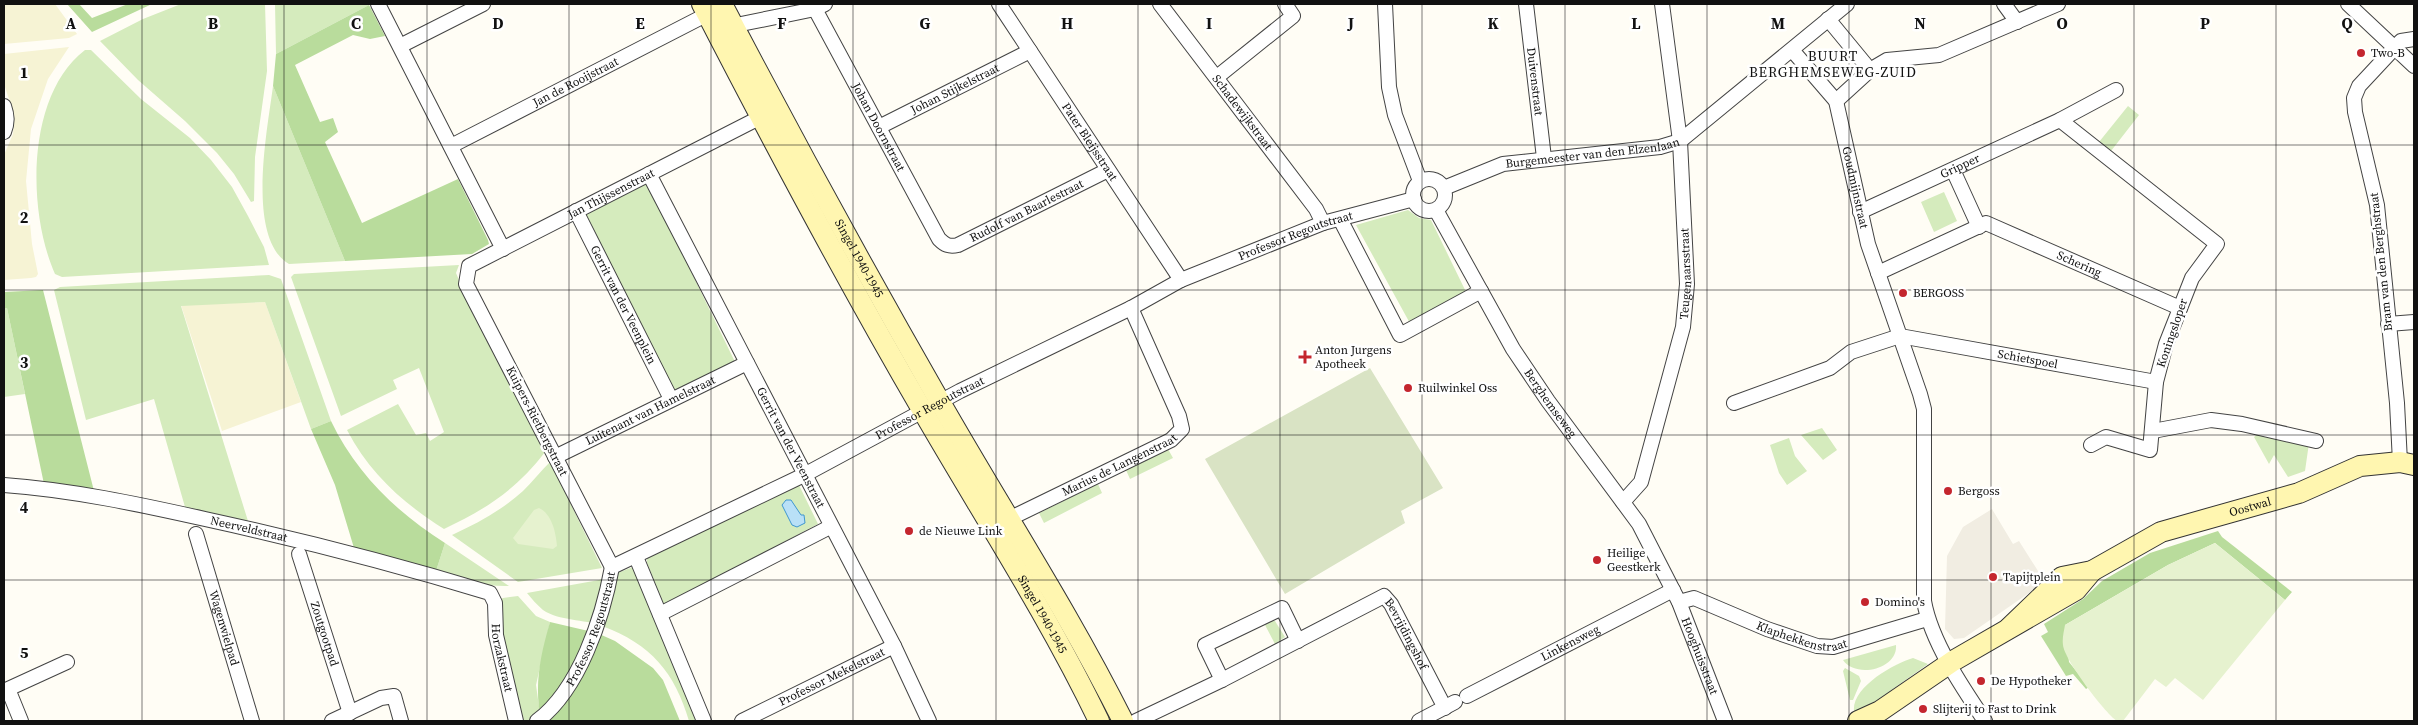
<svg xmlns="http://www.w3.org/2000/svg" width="2418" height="725" font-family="'Source Serif 4',serif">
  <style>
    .farmland { fill: #f6f3d4 }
    .green { fill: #d5ebbd }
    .forest { fill: #b9dc9c }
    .cemetery { fill: #d9e3c4 }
    .pitch { fill: #e6f2cf }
    .plaza { fill: #f1ede2 }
    .water { fill: #b9e0f7; stroke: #3f96cf }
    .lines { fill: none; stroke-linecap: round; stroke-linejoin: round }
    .street-casing { stroke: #444; stroke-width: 16 }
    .secondary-casing { stroke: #333; stroke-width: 22 }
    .street { stroke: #fff; stroke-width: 14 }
    .secondary { stroke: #fff6b0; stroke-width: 20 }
    .grid { fill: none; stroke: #111; stroke-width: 1; stroke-opacity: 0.55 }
    .poi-dot { fill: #c4262e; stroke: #fff; stroke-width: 2 }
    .labels { text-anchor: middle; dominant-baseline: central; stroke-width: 5; stroke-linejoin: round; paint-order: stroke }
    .poi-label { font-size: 12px; fill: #111; stroke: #fff; text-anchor: start }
    .street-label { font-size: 12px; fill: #111; stroke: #fff }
    .neighbourhood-label { font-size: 14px; letter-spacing: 1px; fill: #111; stroke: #fff }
    .grid-label { font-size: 16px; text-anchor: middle; font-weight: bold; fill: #111; stroke: #fff; stroke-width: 5; stroke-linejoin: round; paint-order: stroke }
  </style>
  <rect width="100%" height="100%" fill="#fffdf5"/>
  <path class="farmland" d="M4,4h51l22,30 -8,4 -65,6z
    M69,47l-21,32 -17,50 -5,52 6,63 6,30 -2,3 -5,1 -27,2v-125l9,-21 1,-12 -1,-11 -9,-27v-30z
    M265,302l36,100 -79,29 -41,-126z"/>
  <path class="green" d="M181,4h84l2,67 -12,86 -1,44 -3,1 -17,-28 -17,-21 -32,-32 -47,-41 -38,-39 43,-22z
    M275,4h93l1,1 -93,49z
    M85,50h6l50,49 49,39 21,22 21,27 16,29 16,31 5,18 -207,12 -7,-3c-28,-63 -29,-179 30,-224z
    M273,86l72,175 -56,3c-44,-26 -21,-137 -16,-178z
    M2128,106l11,9 -28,36 -12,-9z
    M648,183l88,181 -63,31 -90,-180z
    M1944,192l13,29 -23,11 -13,-30z
    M1408,210l11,8 12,2 37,76 -56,31 -56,-102z
    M459,265l-3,8 3,7 86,172c-29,38 -59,57 -101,77 -41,-26 -74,-55 -97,-99l51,-26 18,31 10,-2 4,8 14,-9 -25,-64 -26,12 4,9 -56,27 -50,-139 3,-3z
    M269,275l12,4 50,142 -20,8 -46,-127 -84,4 67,215 -63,-14 -31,-108 -68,21 -32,-130 6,-3z
    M4,308h3l18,86 -21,3z
    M1822,428l15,22 -14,10 -22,-25z
    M2261,431l48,12 -4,28 -17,6 -14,-22 -5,9 -15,-27z
    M1789,438l6,18 12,15 -20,14 -8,-12 -9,-28z
    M1168,449l5,9 -43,21 -4,-9z
    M550,462l52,106 -84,14 -66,-47c26,-12 50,-25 71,-44 9,-9 18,-20 27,-29z
    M797,481l21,43 -150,80 -5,-1 -16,-40v-5z
    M1098,484l4,9 -58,30 -5,-10z
    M445,543l64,43c-25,1 -49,-8 -73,-15z
    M633,567l64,154h-8c-14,-48 -38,-77 -87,-95 -18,-7 -43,-5 -59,-16 -6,-5 -11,-11 -16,-17l72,-13z
    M518,596l18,20 14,6 -14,63 5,36h-28l-17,-119 7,-4z
    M1271,621h4l10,16 -10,7 -10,-19z
    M1896,645c2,24 -40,34 -53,15z
    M1913,658l15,6 -73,52c-9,-26 38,-52 58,-58z
    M1845,668l14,8 2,5 -8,19h-3l-7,-29z"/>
  <path class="forest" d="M67,4h12l13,14 36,-14h24l-60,28z
    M369,5l16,31 -15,3 -17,-4 -58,30 25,57 13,-4 5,14 -13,10 37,81 96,-44 30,61 1,4 -17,10 -127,7 -72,-175 3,-32z
    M43,290l51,201 -50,-7 -37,-176h-3v-16z
    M331,421c25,52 65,91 114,122l-9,28 -82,-23 -19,-63 -24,-56z
    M2218,531l4,6 70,55 -7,8 -70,-57 -47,22 -103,60 4,37 20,25 -3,2 -13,-15 -7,2 -25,-40 7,-4 -4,-8 39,-25 19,-18 48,-28z
    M550,622l47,11 18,8 38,27 10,12 17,41h-139c-7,-36 -1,-64 9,-99z"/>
  <path class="cemetery" d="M1370,368l73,120 -42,23 4,12 -120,71 -80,-135z"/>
  <path class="pitch" d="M539,508c13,6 17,25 18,38l-4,3 -35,-5 -5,-6 21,-28z
    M2215,543l70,57 -82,100 -28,-22 -9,9 -11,-8 -32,42h-6c-13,-9 -53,-62 -54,-76 -1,-7 1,-14 2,-20l103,-60z"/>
  <path class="plaza" d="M1992,509l21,35 6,-3 26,41 -81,56 -10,1 -9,-10 2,-73 16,-29z"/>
  <path class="water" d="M786,500h5l10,15h3l1,8 -8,4 -5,-2 -10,-20z"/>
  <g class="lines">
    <defs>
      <g id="street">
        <path d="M378,4l125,245"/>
        <path id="s1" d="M999,4l182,276"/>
        <path id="s2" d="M1160,4l156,205 7,14"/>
        <path d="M1385,4l4,83 6,28 25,66"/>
        <path id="s3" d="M1526,4l18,154"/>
        <path d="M2004,4l13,18"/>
        <path d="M2348,4l66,62"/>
        <path id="s4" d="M815,9l124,230c6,6 10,8 19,6l150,-75"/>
        <path d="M1828,19l42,51"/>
        <path d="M741,24l74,-15 10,-5"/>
        <path d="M400,46l83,-42"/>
        <path id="s5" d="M1792,50l44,51 32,143 52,150 4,15v192c7,40 38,86 61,120"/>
        <path d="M1217,77l76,-61 -8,-12"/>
        <path d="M1836,101l34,-31 17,-10 52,-5 119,-51"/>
        <path d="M4,106c3,9 4,16 0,26"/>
        <path d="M2060,120l56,-30"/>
        <path id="s6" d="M879,127l151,-76"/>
        <path id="s7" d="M451,146l249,-128"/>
        <path d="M1953,170l26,57"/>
        <path id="s8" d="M649,174l245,472 35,75"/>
        <circle cx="1429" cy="195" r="16"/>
        <path id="s9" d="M1444,188l59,-24 157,-17 20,-6 167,-137"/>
        <path id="s10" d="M1436,210l77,139 35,52 91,123 40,78 46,119"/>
        <path id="s11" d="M576,211l95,188"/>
        <path id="s12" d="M1860,212l200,-92 157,124 -25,34 -26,66 -10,38 -6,68 -44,-13 -15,8"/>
        <path d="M1340,219l60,116 81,-44"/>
        <path id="s13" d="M1878,273l108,-50 194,85"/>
        <path d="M2388,324l26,-2"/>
        <path id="s14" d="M1734,403l96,-35 21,-16 49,-16 256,46"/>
        <path d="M2153,431l58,-11 31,4 74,17"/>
        <path id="s15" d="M555,457l192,-94"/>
        <path d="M2400,462l-3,-59 -20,-198 -22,-93 -1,-14 5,-12 42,-45 13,-2"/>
        <path id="s16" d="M4,485c68,5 134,19 201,34 96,21 190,45 285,74l5,10 1,32 20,86"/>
        <path id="s17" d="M1623,502l18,-20 42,-155 4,-43 -7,-143 -18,-137"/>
        <path id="s18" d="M1017,515l154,-75 11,-11 -3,-13 -48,-108"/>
        <path id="s19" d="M196,534l56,187"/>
        <path id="s20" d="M299,554l51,159"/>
        <path d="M636,557l68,164"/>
        <path id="s21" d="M612,567l-146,-283 3,-18 292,-149"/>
        <path id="s22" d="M1679,602l15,-4 73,31 50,17 16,1 94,-28"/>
        <path d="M660,614l170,-87"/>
        <path d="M1222,680l-17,-35 77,-37 16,33"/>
        <path id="s23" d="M1467,696l206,-106"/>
        <path d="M21,721l-13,-32 59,-27"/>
        <path d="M332,721l49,-23 13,-2 7,25"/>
        <path id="s24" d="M537,721c42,-31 66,-104 75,-154l192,-92 156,-84 171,-83 50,-28 142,-57 91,-24"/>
        <path id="s25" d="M742,721l152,-75"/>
        <path id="s26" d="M1136,721l86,-41 162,-84 7,8 54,104"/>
        <path d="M1419,721l36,-19"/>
      </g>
      <g id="secondary">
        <path id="s27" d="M702,4c71,138 144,275 222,409 59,102 124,202 175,308"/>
        <path id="s28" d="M722,4c70,134 143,267 218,398 61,107 128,209 183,319"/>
        <path id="s29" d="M2009,628l53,-51 30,-6 69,-39 138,-39 61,-27 40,-4 14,3"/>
        <path d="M1858,721l22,-10 73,-50 123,-71 16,-19"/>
      </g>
    </defs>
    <use href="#street" class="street-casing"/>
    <use href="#secondary" class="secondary-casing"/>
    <use href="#street" class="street"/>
    <use href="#secondary" class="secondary"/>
  </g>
  <path class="grid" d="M142,4v717M284,4v717M427,4v717M569,4v717M711,4v717M853,4v717M996,4v717M1138,4v717M1280,4v717M1422,4v717M1565,4v717M1707,4v717M1849,4v717M1991,4v717M2134,4v717M2276,4v717M4,145h2410M4,290h2410M4,435h2410M4,580h2410"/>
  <g class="poi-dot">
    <circle cx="2361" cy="53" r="5"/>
    <circle cx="1903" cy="293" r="5"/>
    <path d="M1302.5 349.5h5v5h5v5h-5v5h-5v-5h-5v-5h5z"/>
    <circle cx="1408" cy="388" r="5"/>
    <circle cx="1948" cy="491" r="5"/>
    <circle cx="909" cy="531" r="5"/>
    <circle cx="1597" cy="560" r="5"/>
    <circle cx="1993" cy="577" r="5"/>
    <circle cx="1865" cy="602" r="5"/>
    <circle cx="1981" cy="681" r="5"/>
    <circle cx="1923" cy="709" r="5"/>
  </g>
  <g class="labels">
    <g class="poi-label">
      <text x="2371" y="53">Two-B</text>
      <text x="1913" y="293">BERGOSS</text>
      <text x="1315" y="350">Anton Jurgens<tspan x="1315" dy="14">Apotheek</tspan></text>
      <text x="1418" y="388">Ruilwinkel Oss</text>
      <text x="1958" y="491">Bergoss</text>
      <text x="919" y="531">de Nieuwe Link</text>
      <text x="1607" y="553">Heilige<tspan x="1607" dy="14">Geestkerk</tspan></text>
      <text x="2003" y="577">Tapijtplein</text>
      <text x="1875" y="602">Domino's</text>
      <text x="1991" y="681">De Hypotheker</text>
      <text x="1933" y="709">Slijterij to Fast to Drink</text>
    </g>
    <g class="street-label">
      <text stroke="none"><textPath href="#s7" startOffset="140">Jan de Rooijstraat</textPath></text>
      <text stroke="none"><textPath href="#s3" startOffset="78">Duivenstraat</textPath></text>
      <text stroke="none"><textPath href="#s6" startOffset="85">Johan Stijkelstraat</textPath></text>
      <text stroke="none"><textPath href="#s2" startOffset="136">Schadewijkstraat</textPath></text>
      <text stroke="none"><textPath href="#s4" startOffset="134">Johan Doornstraat</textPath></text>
      <text stroke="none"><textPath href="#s1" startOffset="165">Pater Bleijsstraat</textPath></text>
      <text stroke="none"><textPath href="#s9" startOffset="154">Burgemeester van den Elzenlaan</textPath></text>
      <text stroke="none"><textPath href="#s12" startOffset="110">Gripper</textPath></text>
      <text stroke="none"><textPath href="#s5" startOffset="156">Goudmijnstraat</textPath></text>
      <text stroke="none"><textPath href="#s21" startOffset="496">Jan Thijssenstraat</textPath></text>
      <text stroke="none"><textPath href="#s4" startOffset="359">Rudolf van Baarlestraat</textPath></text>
      <text stroke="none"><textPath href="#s24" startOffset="935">Professor Regoutstraat</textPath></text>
      <text stroke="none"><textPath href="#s28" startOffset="289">Singel 1940-1945</textPath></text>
      <text transform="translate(2381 262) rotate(-96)">Bram van den Berghstraat</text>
      <text stroke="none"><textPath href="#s13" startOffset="221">Schering</textPath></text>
      <text stroke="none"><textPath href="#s17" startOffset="241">Teugenaarsstraat</textPath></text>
      <text stroke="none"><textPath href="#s11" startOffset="105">Gerrit van der Veenplein</textPath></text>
      <text transform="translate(2172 333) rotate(-71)">Koningsloper</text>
      <text stroke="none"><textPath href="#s14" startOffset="310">Schietspoel</textPath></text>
      <text stroke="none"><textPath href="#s10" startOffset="225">Berghemseweg</textPath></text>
      <text stroke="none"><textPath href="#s24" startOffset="530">Professor Regoutstraat</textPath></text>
      <text stroke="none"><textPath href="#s15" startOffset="106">Luitenant van Hamelstraat</textPath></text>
      <text transform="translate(537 421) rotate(63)">Kuipers-Rietbergstraat</text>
      <text stroke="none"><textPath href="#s8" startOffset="308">Gerrit van der Veenstraat</textPath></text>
      <text stroke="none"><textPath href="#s18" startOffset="114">Marius de Langenstraat</textPath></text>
      <text stroke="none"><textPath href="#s29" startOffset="276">Oostwal</textPath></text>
      <text stroke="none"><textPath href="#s16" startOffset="249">Neerveldstraat</textPath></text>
      <text stroke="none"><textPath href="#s27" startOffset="699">Singel 1940-1945</textPath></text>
      <text stroke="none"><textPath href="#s19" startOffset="98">Wagenwielpad</textPath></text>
      <text stroke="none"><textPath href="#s24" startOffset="109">Professor Regoutstraat</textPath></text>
      <text stroke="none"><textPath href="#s22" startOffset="131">Klaphekkenstraat</textPath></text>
      <text stroke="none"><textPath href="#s20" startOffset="84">Zoutgootpad</textPath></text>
      <text stroke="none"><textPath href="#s26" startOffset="322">Bevrijdingshof</textPath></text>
      <text stroke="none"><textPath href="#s23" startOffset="116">Linkensweg</textPath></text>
      <text stroke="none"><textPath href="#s10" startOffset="520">Hooghuisstraat</textPath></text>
      <text stroke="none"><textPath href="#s16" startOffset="565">Horzakstraat</textPath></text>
      <text stroke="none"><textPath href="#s25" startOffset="100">Professor Mekelstraat</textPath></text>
    </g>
    <g class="neighbourhood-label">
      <text x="1833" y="56">BUURT<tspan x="1833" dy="16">BERGHEMSEWEG-ZUID</tspan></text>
    </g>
  </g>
  <g class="grid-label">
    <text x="71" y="29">A</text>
    <text x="213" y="29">B</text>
    <text x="356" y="29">C</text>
    <text x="498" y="29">D</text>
    <text x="640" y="29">E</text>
    <text x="782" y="29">F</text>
    <text x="925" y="29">G</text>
    <text x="1067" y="29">H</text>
    <text x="1209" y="29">I</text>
    <text x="1351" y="29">J</text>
    <text x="1493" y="29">K</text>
    <text x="1636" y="29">L</text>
    <text x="1778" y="29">M</text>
    <text x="1920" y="29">N</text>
    <text x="2062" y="29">O</text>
    <text x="2205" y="29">P</text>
    <text x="2347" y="29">Q</text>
    <text x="24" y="78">1</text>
    <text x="24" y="223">2</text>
    <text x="24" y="368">3</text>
    <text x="24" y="513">4</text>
    <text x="24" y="658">5</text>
  </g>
  <rect width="2418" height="725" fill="none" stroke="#111111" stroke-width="10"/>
</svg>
